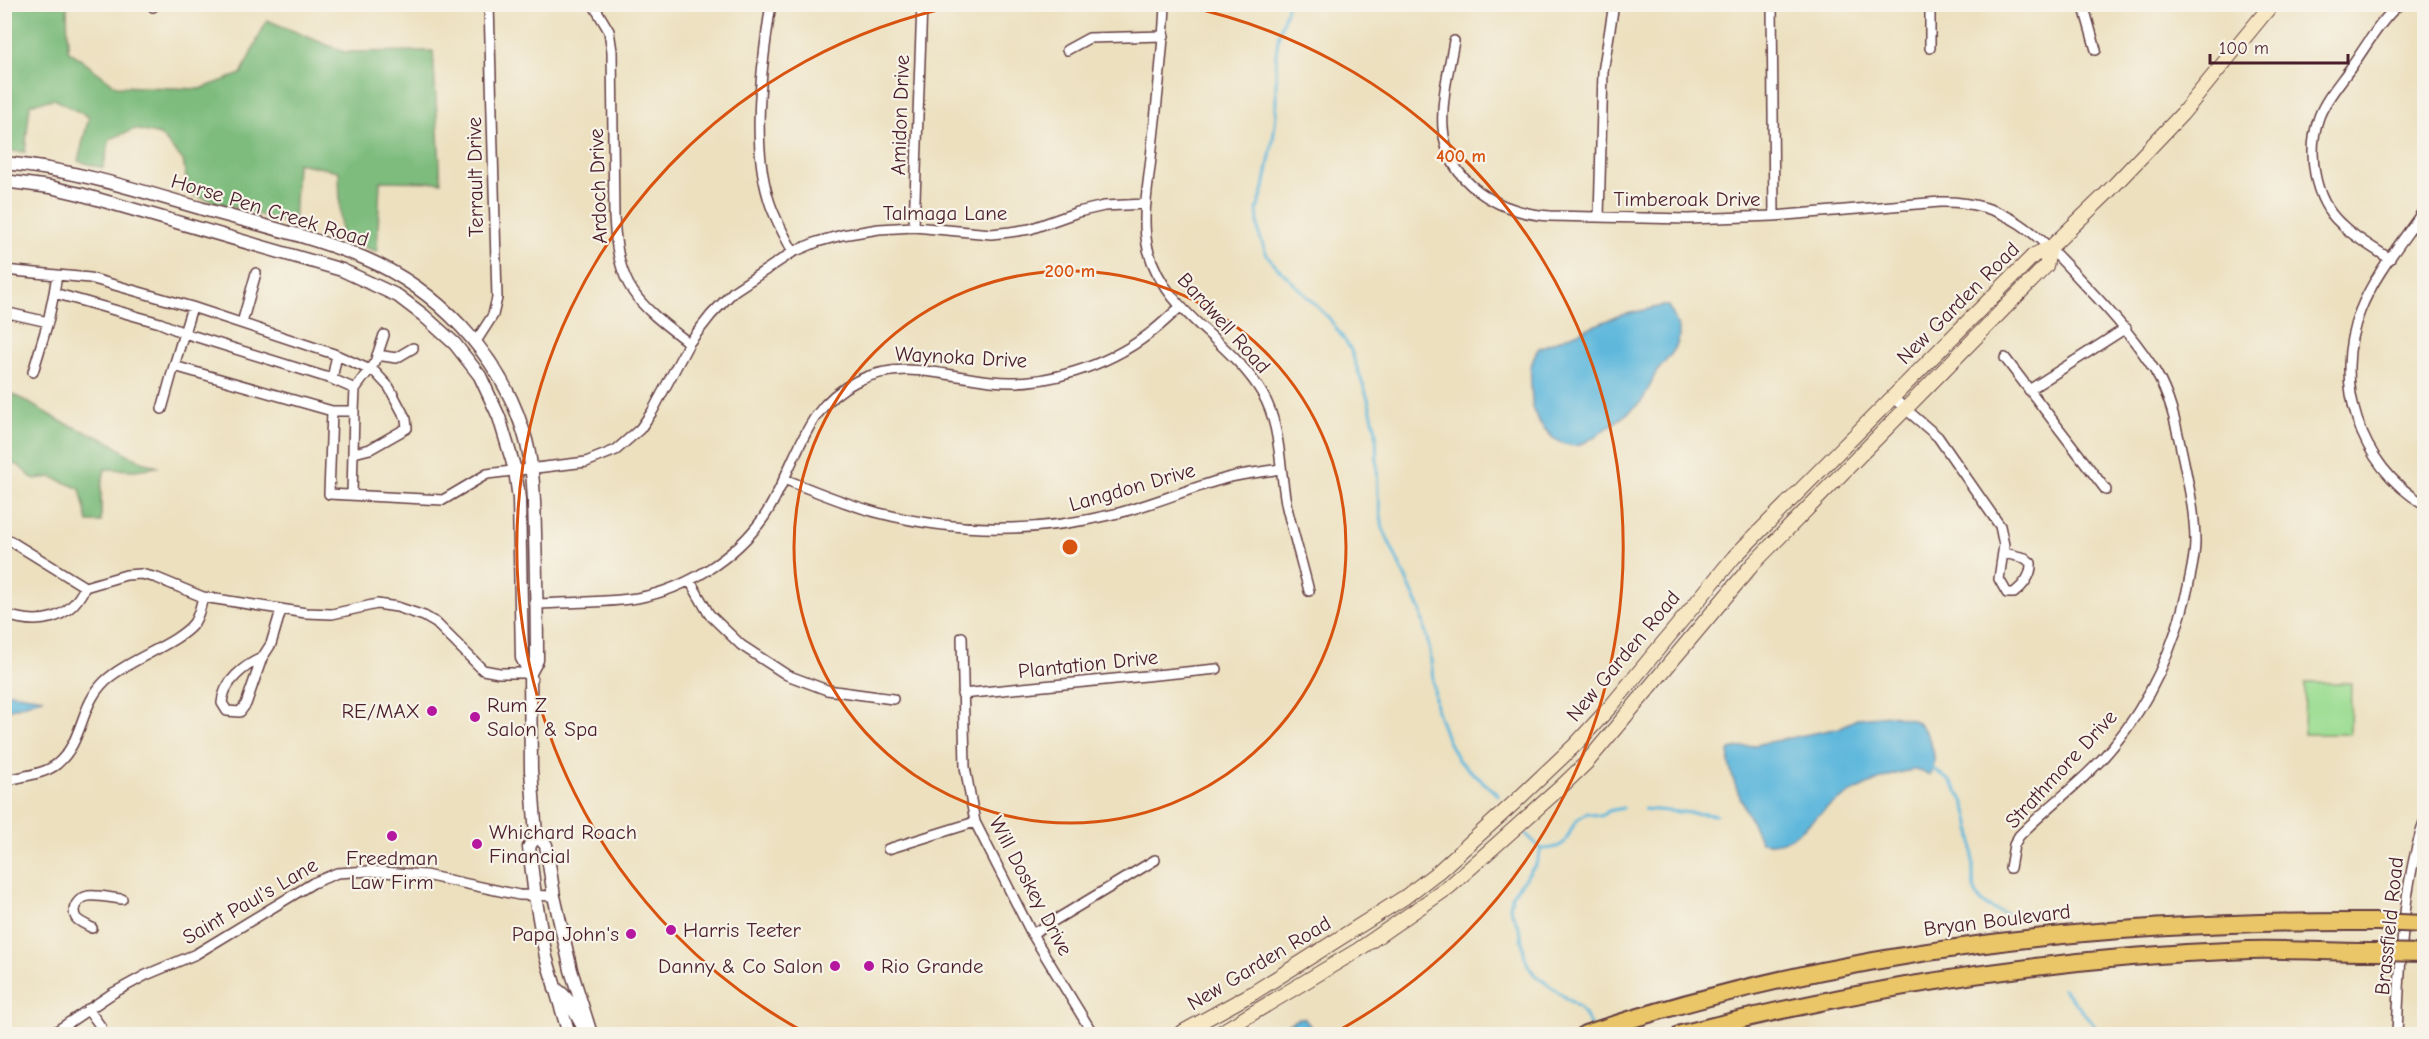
<svg xmlns="http://www.w3.org/2000/svg" width="2429" height="1039" font-family="'Comic Neue',sans-serif">
  <style>
    .green { fill: #9cdd93; stroke: #737e5f; stroke-width: 1.5 }
    .forest { fill: #7dbc7d; stroke: #646e54; stroke-width: 1.5 }
    .water { fill: #5fb8dc; stroke: #546c84; stroke-width: 1.5 }
    .lines { fill: none; stroke-linecap: round; stroke-linejoin: round }
    .stream { stroke: #5fb8dc; stroke-width: 3 }
    .minor-casing { stroke: #623c41; stroke-width: 12 }
    .tertiary-casing { stroke: #623c41; stroke-width: 15 }
    .secondary-casing { stroke: #623c41; stroke-width: 16 }
    .motorway-casing { stroke: #623c41; stroke-width: 20 }
    .minor { stroke: #fff; stroke-width: 9 }
    .tertiary { stroke: #fff; stroke-width: 12 }
    .secondary { stroke: #f7e8c3; stroke-width: 14 }
    .motorway { stroke: #eac669; stroke-width: 16 }
    .motorway-bridge-casing { stroke: #623c41; stroke-width: 20; stroke-linecap: butt }
    .motorway-bridge { stroke: #eac669; stroke-width: 16 }
    .ring { fill: none; stroke: #d8530f; stroke-width: 3 }
    .poi-dot { fill: #b5179e; stroke: #f7f3e8; stroke-width: 2 }
    .labels { text-anchor: middle; dominant-baseline: central; stroke-width: 4.5; stroke-linejoin: round; paint-order: stroke }
    .street-label { font-size: 21px; fill: #4a1f2b; stroke: #f7f3e8 }
    .poi-label { font-size: 21px; fill: #4a1f2b; stroke: #f7f3e8; text-anchor: start }
    .centre { fill: #d8530f; stroke: #f7f3e8; stroke-width: 3 }
    .ring-label { font-size: 18px; text-anchor: middle; font-weight: bold; fill: #d8530f; stroke: #f7f3e8; stroke-width: 4.5; stroke-linejoin: round; paint-order: stroke }
  </style>
  <rect width="100%" height="100%" fill="#f7f3e8"/>
  <filter id="ink" filterUnits="userSpaceOnUse"><feTurbulence type="fractalNoise" baseFrequency=".0167" numOctaves="2"/><feDisplacementMap in="SourceGraphic" scale="12" xChannelSelector="R" yChannelSelector="G"/><feConvolveMatrix kernelMatrix="1 2 1 2 8 2 1 2 1" color-interpolation-filters="sRGB"/></filter>
  <filter id="wash" filterUnits="userSpaceOnUse"><feTurbulence type="fractalNoise" baseFrequency=".008" numOctaves="4" result="noise"/><feDisplacementMap in="SourceGraphic" scale="24" xChannelSelector="R" yChannelSelector="G"/><feGaussianBlur stdDeviation="1.35" result="paint"/><feColorMatrix in="noise" values="0 0 0 0 0 0 0 0 0 0 0 0 0 0 0 0 0 1.4 0 .05"/><feComposite in="paint" operator="in"/></filter>
  <g filter="url(#wash)">
    <rect width="100%" height="100%" fill="#ece0bf"/>
    <path class="green" d="M2305,683h46l-1,51h-46z"/>
    <path class="forest" d="M4,5h63l1,45 48,36 84,3 41,-15 26,-54 77,32 89,-1 8,131 -61,-1 -3,71 -36,-14 -2,-67 -42,-8 -3,62 -105,-31 -6,-34 -23,-25 -25,-6 -25,10 -7,29 -25,-7 11,-44 -35,-18 -24,5 -5,48 -20,-1z
      M5,391l17,8 38,22 48,20 24,16 25,10 -22,3 -30,-1 -4,18v35h-13l-8,-33 -28,-12 -19,2 -15,-14 -13,-3z"/>
    <path class="water" d="M1662,306h6c5,8 11,20 11,30 0,12 -14,25 -21,34 -7,9 -9,20 -15,29 -7,10 -52,41 -63,46 -9,3 -23,-3 -29,-9 -11,-12 -18,-20 -19,-36 -1,-19 -5,-36 7,-52l79,-32z
      M5,692l38,6 -38,13z
      M1891,715c8,2 20,3 27,8 12,11 22,38 12,52 -5,-1 -12,-6 -17,-5 -25,3 -65,23 -85,37 -21,16 -37,41 -67,35 -8,-18 -39,-75 -31,-92l109,-22 20,-10z
      M1299,1018h5l12,16h-46z"/>
    <g class="lines">
      <path class="stream" d="M1288,4l-9,30 -3,20v61l-3,25 -9,48 -7,22 2,24 7,19 7,10 56,55 21,30 18,51 8,32 2,65 5,33 37,80 10,42 6,57 11,31 11,21 40,35
        M1931,768c39,21 42,58 42,97 0,14 -1,26 8,36 7,9 27,13 38,18
        M1644,809l72,6
        M1526,834l15,15
        M1541,849l-5,15 -24,31 -2,13 10,22 5,27 4,10 6,8 45,33 11,18
        M1541,849c37,0 20,-21 45,-36l15,3 7,-5 15,-3
        M2063,989l25,28 12,17"/>
    </g>
  </g>
  <g filter="url(#ink)">
    <g class="lines">
      <defs>
        <path id="minor" d="M593,4l16,27 3,20 2,166c4,71 21,85 75,126
          M771,4c-9,59 -20,136 -3,193 5,19 16,37 25,55
          M1165,4c-2,52 -9,103 -14,154 -3,29 -10,62 -3,91 16,64 82,90 114,144 20,33 17,78 25,115 7,28 15,55 22,83
          M1772,4l2,212
          M1930,4v44
          M2083,4l13,46
          M153,7l1,-3
          M1454,41c-5,28 -13,58 -11,87 4,56 57,85 107,88l138,3 86,-3 166,-14c70,-2 103,38 147,85 25,26 49,53 68,84 15,25 21,53 27,82 6,29 13,59 13,89 0,15 -4,30 -7,45 -13,58 -36,112 -74,158 -27,34 -65,60 -95,91l-5,9 -4,23
          M1067,50l22,-12 75,-2
          M2424,210c-22,32 -50,65 -64,101 -28,70 -1,155 64,193
          M1599,217l4,-145 11,-68
          M914,227l8,-223
          M2390,259c-16,-11 -35,-21 -49,-35 -28,-25 -34,-73 -22,-107 7,-19 22,-35 33,-51 13,-18 30,-48 48,-62
          M4,270l53,5 -3,18
          M57,275l33,3 102,29
          M4,312l44,10 6,-29 106,30 24,10 -10,33 158,45 -3,83 114,6 44,-26 99,-12 30,-12 24,-21 12,-17 37,-69 22,-28 23,-24 59,-39 24,-10 25,-7 37,-6 35,-2 77,7 19,-2 20,-3 48,-17 26,-6 42,-2
          M242,323l14,-50
          M475,343l18,-28 4,-17 -8,-294
          M377,355l19,3 17,-10
          M2005,358l101,132
          M33,372l15,-50
          M332,379l5,-24
          M2029,390l97,-62
          M1893,398l45,39 62,89 4,19 -5,34 8,14h7c9,-7 18,-18 17,-30l-6,-5 -21,-5
          M162,409l12,-43
          M332,411h22l1,-22 20,-27 9,-27
          M354,453l16,-4 37,-21 -1,-9 -17,-32 -14,-15 -41,-18 -142,-47 -8,26 148,46 23,10
          M784,479c31,12 63,26 95,34 77,20 157,20 235,1 39,-9 77,-27 117,-37 16,-4 33,-5 49,-8
          M352,495l2,-84
          M4,537l81,50 41,-12 15,-1 16,4 46,19 103,16 26,1 45,-10 20,3 27,9 12,7 47,47 16,3h31
          M690,581l19,33 32,31 46,30 40,15 66,9
          M537,604c33,-2 68,-1 100,-6 50,-9 98,-40 127,-81 10,-15 18,-33 25,-49 17,-37 29,-68 68,-87 45,-22 87,-5 134,0 54,6 116,-15 158,-47 11,-8 21,-18 31,-27
          M4,614c34,12 65,7 81,-27
          M962,637l3,130 10,55 57,112 61,100
          M262,658c-17,7 -39,24 -40,45l5,8 13,1 6,-8 16,-46 9,-14 10,-34
          M962,694l255,-25
          M4,781c18,-5 39,-6 53,-17 27,-23 22,-58 48,-83 22,-21 73,-37 89,-58 5,-8 7,-17 9,-26
          M888,849l87,-27
          M92,928c-5,-3 -13,-6 -16,-10 -6,-10 3,-20 12,-22 11,-1 23,2 34,3
          M1032,934l123,-74
          M88,1009l13,18 2,7
          M52,1034l61,-41 33,-18 50,-21 117,-71 24,-10 32,-2 56,4 94,20 35,1
          M2397,1034c3,-70 5,-144 27,-212"/>
        <path id="tertiary" d="M4,163c68,6 134,27 199,46 54,15 110,28 161,49 73,31 135,96 159,172 11,33 11,68 12,103 1,42 2,85 2,127l-7,13 1,97 5,65 -7,12 6,49 11,61 23,77
          M4,181l46,6 30,7 262,76 56,26 25,19 32,29 25,32 19,41 16,53 4,29 3,159 8,15
          M536,835l10,10 8,51 17,74 20,64
          M555,989c15,6 22,30 32,44"/>
        <path id="secondary" d="M1179,1034l74,-41 152,-96 34,-26 76,-69 61,-58 35,-38 123,-149 300,-302 16,-7 55,-53 77,-81 90,-110
          M1218,1034l140,-84 91,-63 112,-100 26,-25 166,-198 293,-298 4,-18"/>
        <path id="motorway" d="M1585,1034c258,-86 523,-114 792,-112
          M1681,1034c187,-48 376,-77 568,-84 42,-1 85,2 127,2"/>
      </defs>
      <use href="#minor" class="minor-casing"/>
      <use href="#tertiary" class="tertiary-casing"/>
      <use href="#secondary" class="secondary-casing"/>
      <use href="#motorway" class="motorway-casing"/>
      <use href="#minor" class="minor"/>
      <use href="#tertiary" class="tertiary"/>
      <use href="#secondary" class="secondary"/>
      <use href="#motorway" class="motorway"/>
      <defs>
        <path id="motorway-bridge" d="M2377,922l47,2
          M2376,952l48,1"/>
      </defs>
      <use href="#motorway-bridge" class="motorway-bridge-casing"/>
      <use href="#motorway-bridge" class="motorway-bridge"/>
    </g>
  </g>
  <g class="ring">
    <circle cx="1070" cy="547" r="276"/>
    <path d="M806 1033A553 553 0 0 1 960 5M1180 5A553 553 0 0 1 1334 1033"/>
  </g>
  <g class="poi-dot">
    <circle cx="432" cy="711" r="6"/>
    <circle cx="475" cy="717" r="6"/>
    <circle cx="392" cy="836" r="6"/>
    <circle cx="477" cy="844" r="6"/>
    <circle cx="671" cy="930" r="6"/>
    <circle cx="631" cy="934" r="6"/>
    <circle cx="835" cy="966" r="6"/>
    <circle cx="869" cy="966" r="6"/>
  </g>
  <g class="labels">
    <g class="street-label">
      <text transform="translate(900 115) rotate(-88)">Amidon Drive</text>
      <text transform="translate(475 177) rotate(-91)">Terrault Drive</text>
      <text transform="translate(598 186) rotate(-92)">Ardoch Drive</text>
      <text x="1687" y="199">Timberoak Drive</text>
      <text transform="translate(270 210) rotate(17)">Horse Pen Creek Road</text>
      <text x="945" y="213">Talmaga Lane</text>
      <text transform="translate(1958 303) rotate(-45)">New Garden Road</text>
      <text transform="translate(1224 323) rotate(48)">Bardwell Road</text>
      <text transform="translate(961 357) rotate(3)">Waynoka Drive</text>
      <text transform="translate(1132 487) rotate(-16)">Langdon Drive</text>
      <text transform="translate(1623 656) rotate(-50)">New Garden Road</text>
      <text transform="translate(1088 664) rotate(-6)">Plantation Drive</text>
      <text transform="translate(2061 769) rotate(-47)">Strathmore Drive</text>
      <text transform="translate(1031 886) rotate(62)">Will Doskey Drive</text>
      <text transform="translate(250 901) rotate(-30)">Saint Paul's Lane</text>
      <text transform="translate(1997 920) rotate(-7)">Bryan Boulevard</text>
      <text transform="translate(2389 926) rotate(-84)">Brassfield Road</text>
      <text transform="translate(1259 963) rotate(-31)">New Garden Road</text>
    </g>
    <g class="poi-label">
      <text x="487" y="705">Rum Z<tspan x="487" dy="24">Salon &amp; Spa</tspan></text>
      <text x="420" y="711" text-anchor="end">RE/MAX</text>
      <text x="489" y="832">Whichard Roach<tspan x="489" dy="24">Financial</tspan></text>
      <text x="392" y="858" text-anchor="middle">Freedman<tspan x="392" dy="24">Law Firm</tspan></text>
      <text x="683" y="930">Harris Teeter</text>
      <text x="619" y="934" text-anchor="end">Papa John's</text>
      <text x="823" y="966" text-anchor="end">Danny &amp; Co Salon</text>
      <text x="881" y="966">Rio Grande</text>
    </g>
  </g>
  <circle cx="1070" cy="547" r="9" class="centre"/>
  <g class="ring-label">
    <text x="1461" y="162">400 m</text>
    <text x="1070" y="277">200 m</text>
  </g>
  <rect width="2429" height="1039" fill="none" stroke="#f7f3e8" stroke-width="24"/>
  <path d="M2210 54v9h138v-9" fill="none" stroke="#4a1f2b" stroke-width="3"/>
  <text x="2219" y="54" font-size="18" fill="#4a1f2b" stroke="#f7f3e8" stroke-width="4.5" paint-order="stroke">100 m</text>
</svg>
